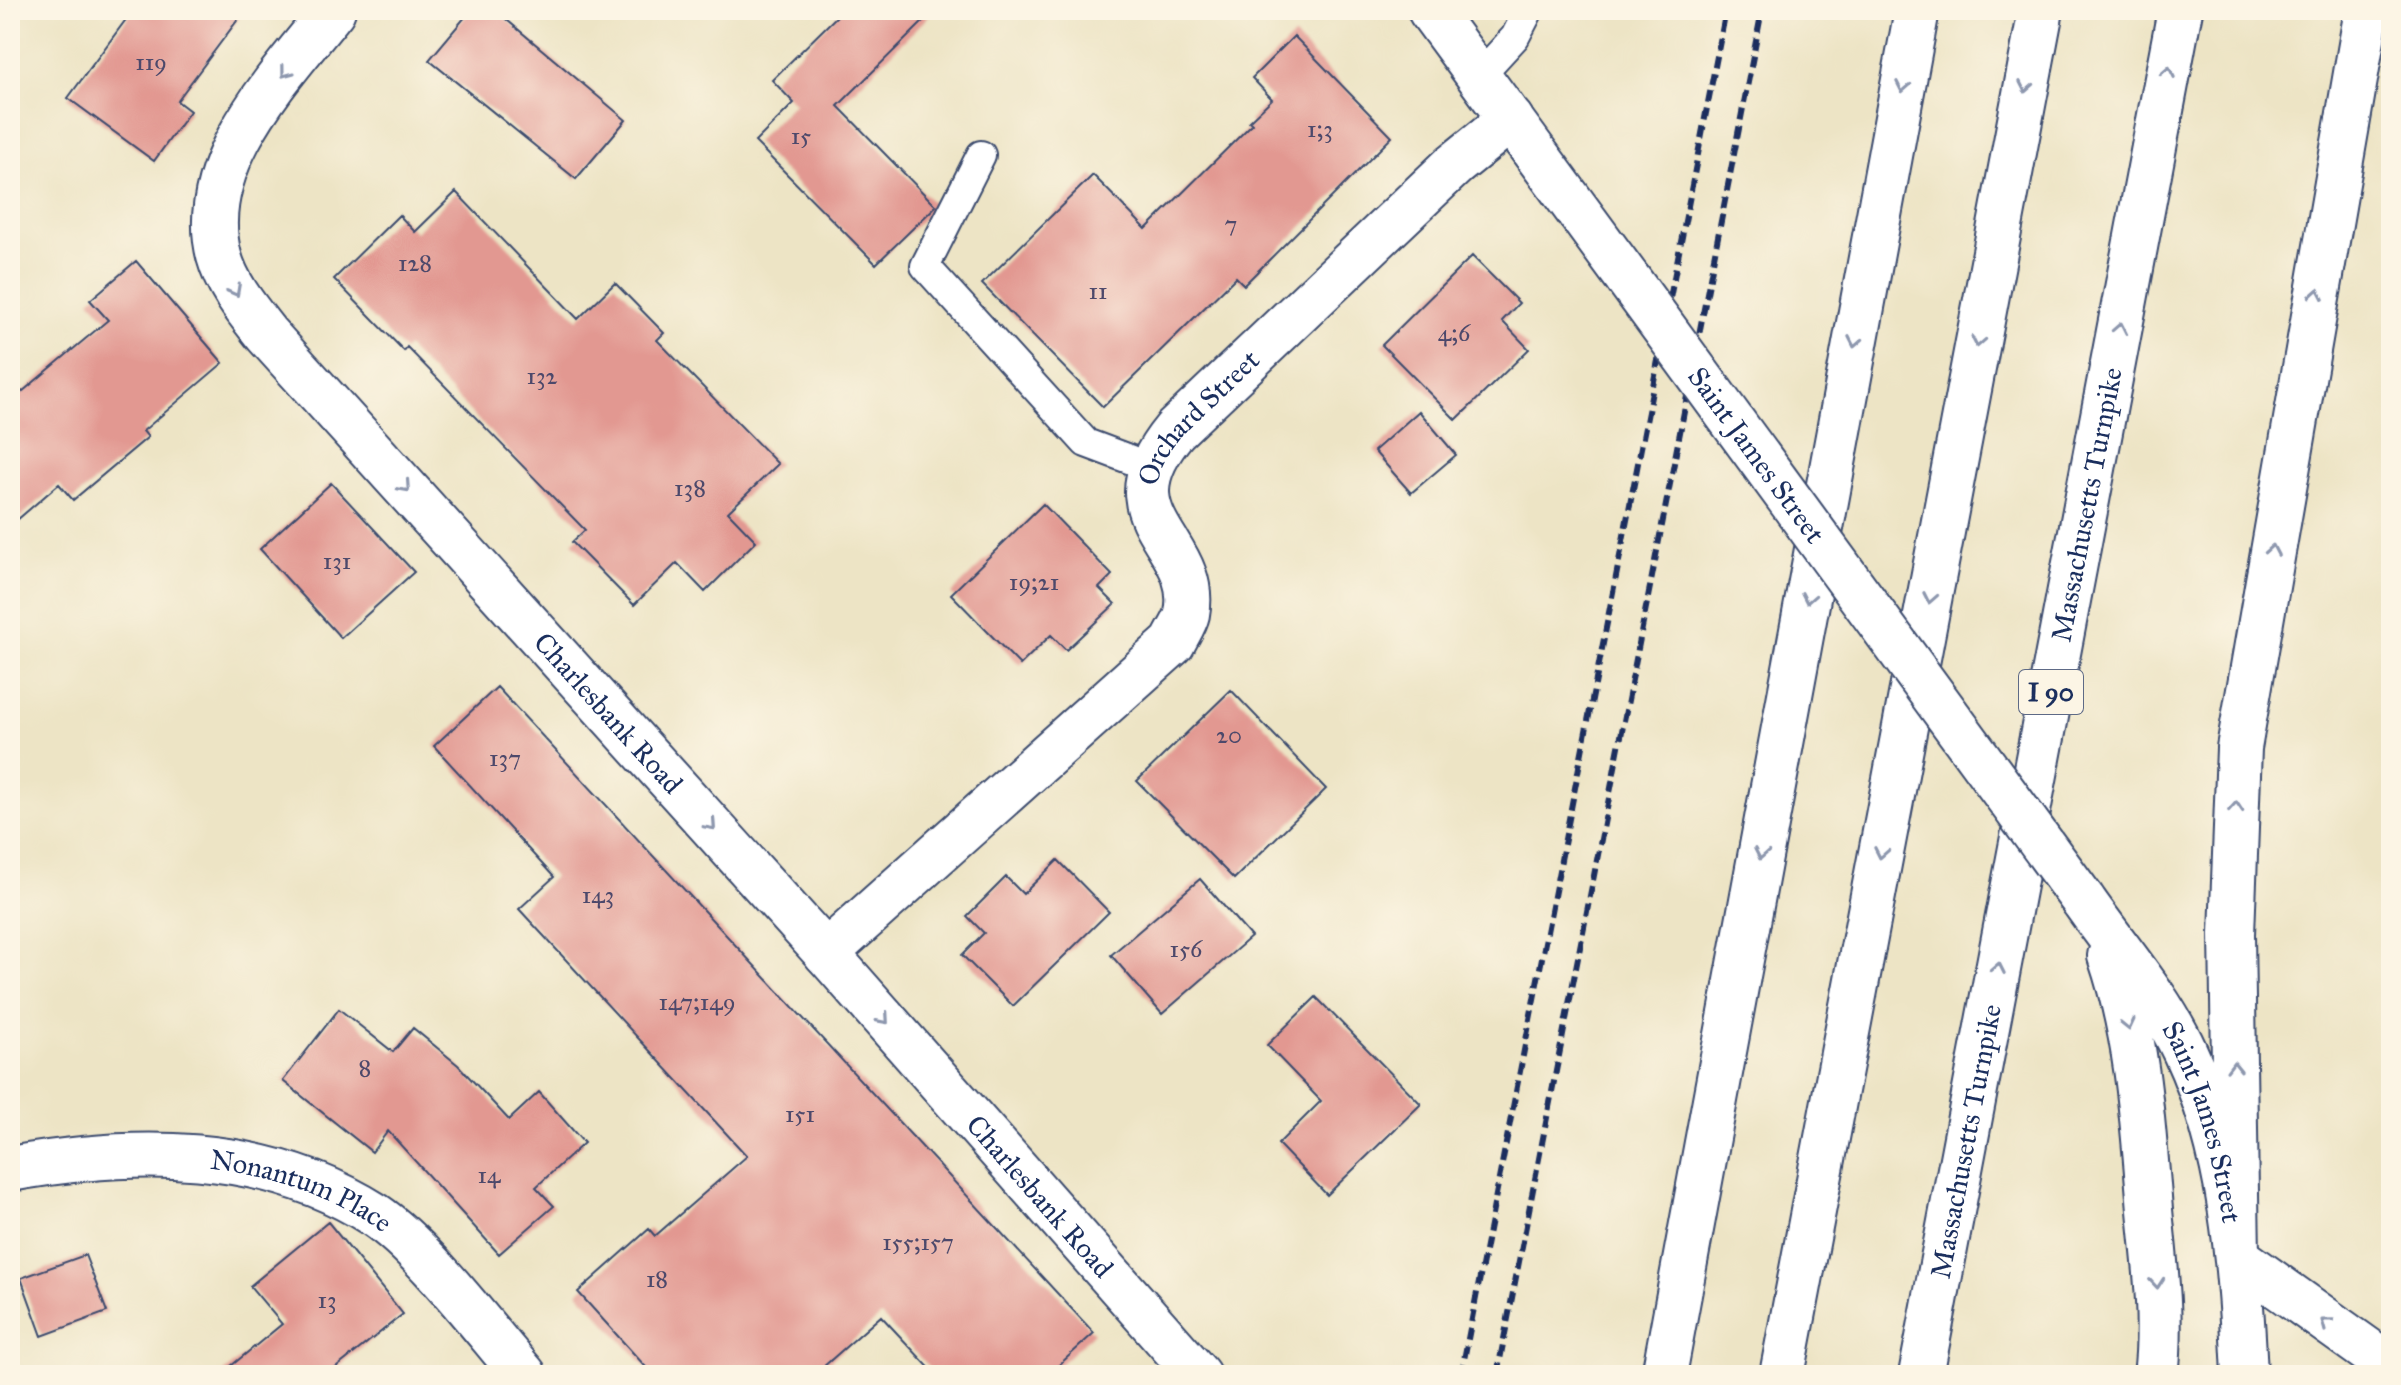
<svg xmlns="http://www.w3.org/2000/svg" width="2401" height="1385" font-family="'IM FELL Great Primer',serif">
  <style>
    .building { fill: #e29891 }
    .lines { fill: none; stroke-linecap: round; stroke-linejoin: round }
    .service-casing { stroke: #3a4a6d; stroke-width: 32 }
    .minor-casing { stroke: #3a4a6d; stroke-width: 48 }
    .tertiary-casing { stroke: #3a4a6d; stroke-width: 48 }
    .primary-casing { stroke: #3a4a6d; stroke-width: 48 }
    .motorway-casing { stroke: #3a4a6d; stroke-width: 48 }
    .service { stroke: #fff; stroke-width: 28 }
    .minor { stroke: #fff; stroke-width: 44 }
    .tertiary { stroke: #fff; stroke-width: 44 }
    .primary { stroke: #fff; stroke-width: 44 }
    .motorway { stroke: #fff; stroke-width: 44 }
    .rail { stroke: #1b2f5e; stroke-width: 6; stroke-dasharray: 12 6; stroke-linecap: butt }
    .tertiary-bridge-casing { stroke: #3a4a6d; stroke-width: 48; stroke-linecap: butt }
    .tertiary-bridge { stroke: #fff; stroke-width: 44 }
    .oneway { stroke: #8d97ae }
    .labels { text-anchor: middle; dominant-baseline: central; stroke-width: 6; stroke-linejoin: round; paint-order: stroke }
    .number-label { font-size: 24px; fill: #4d496b }
    .shield { fill: #fcf5e5; stroke: #5e6a86; stroke-width: 2 }
    .shield-label { font-size: 26px; font-weight: bold; fill: #1b2f5e }
    .street-label { font-size: 28px; fill: #1b2f5e; stroke: #fcf5e5 }
  </style>
  <rect width="100%" height="100%" fill="#fcf5e5"/>
  <filter id="ink" filterUnits="userSpaceOnUse"><feTurbulence type="fractalNoise" baseFrequency=".0125" numOctaves="2"/><feDisplacementMap in="SourceGraphic" scale="16" xChannelSelector="R" yChannelSelector="G"/><feConvolveMatrix kernelMatrix="1 2 1 2 8 2 1 2 1" color-interpolation-filters="sRGB"/></filter>
  <filter id="wash" filterUnits="userSpaceOnUse"><feTurbulence type="fractalNoise" baseFrequency=".006" numOctaves="4" result="noise"/><feDisplacementMap in="SourceGraphic" scale="32" xChannelSelector="R" yChannelSelector="G"/><feGaussianBlur stdDeviation="1.8" result="paint"/><feColorMatrix in="noise" values="0 0 0 0 0 0 0 0 0 0 0 0 0 0 0 0 0 1.4 0 .05"/><feComposite in="paint" operator="in"/></filter>
  <g filter="url(#wash)">
    <rect width="100%" height="100%" fill="#ede4c5"/>
    <g id="blocks">
      <path class="building" d="M133,10h112l-68,91 13,10 -36,50 -86,-63z
        M471,10h24l131,110 -50,59 -147,-119z
        M843,10h92l-97,96 98,100 -60,58 -121,-122 39,-39 -22,-23z
        M1294,36l98,101 -148,148 -8,-8 -133,130 -121,-123 111,-109 53,54 106,-105 -3,-3 23,-22 -20,-21z
        M456,192l122,127 37,-36 49,50 -7,7 121,124 -50,48 28,29 -51,51 -28,-29 -43,42 -62,-63 13,-12 -178,-183 -3,4 -70,-72 65,-64 16,17z
        M1472,256l47,47 -17,18 27,28 -73,71 -74,-75z
        M136,261l87,102 -80,68 5,6 -75,63 -14,-16 -49,42v-124l98,-82 -18,-20z
        M1419,411l37,44 -45,38 -37,-42z
        M331,483l83,89 -73,66 -81,-89z
        M1043,504l69,71 -13,13 16,16 -49,46 -15,-15 -31,30 -69,-71z
        M497,687l597,646 -46,42h-112l-55,-59 -67,59h-161l-75,-83 71,-63 6,7 92,-80 -228,-247 35,-32 -120,-131z
        M1231,690l95,99 -92,90 -97,-98z
        M1058,860l51,52 -96,94 -51,-51 22,-22 -17,-17 39,-39 17,17z
        M1200,879l51,58 -89,77 -51,-59z
        M1316,997l105,107 -94,91 -49,-51 43,-43 -54,-56z
        M339,1009l54,43 20,-24 45,37 51,55 30,-28 45,51 -48,44 18,19 -55,48 -111,-123 -16,21 -89,-71z
        M328,1222l75,92 -76,61h-107l62,-51 -32,-38z
        M85,1255l22,57 -65,24 -21,-58z"/>
    </g>
  </g>
  <g filter="url(#ink)">
    <use href="#blocks" fill-opacity="0" stroke="#3a4a6d" stroke-width="2"/>
    <g class="lines">
      <defs>
        <path id="service" d="M1479,76l36,-39 14,-27
          M981,155l-56,111 161,177 64,24"/>
        <g id="minor">
          <path id="s1" d="M333,10c-53,67 -138,154 -114,246 8,30 29,55 47,78l560,619 372,422"/>
          <path id="s2" d="M826,953l347,-310c4,-9 12,-20 14,-29 14,-75 -87,-94 -12,-184l279,-265 57,-46"/>
          <path id="s3" d="M10,1169c123,-22 256,-24 365,46 49,33 109,114 149,160"/>
        </g>
        <g id="tertiary">
          <path d="M1430,10l198,269"/>
          <path id="s4" d="M2083,900c34,49 77,97 102,152 47,101 55,214 60,323"/>
          <path d="M2110,956c28,82 33,168 40,254 5,54 13,110 6,165"/>
        </g>
        <path id="primary" d="M2237,1257l154,110"/>
        <g id="motorway">
          <path d="M2237,1257l-5,-323 7,-186 128,-738"/>
          <path d="M1664,1375l253,-1365"/>
          <path d="M1782,1375l259,-1365"/>
          <path id="s5" d="M1921,1375l259,-1365"/>
        </g>
      </defs>
      <use href="#service" class="service-casing"/>
      <use href="#minor" class="minor-casing"/>
      <use href="#tertiary" class="tertiary-casing"/>
      <use href="#primary" class="primary-casing"/>
      <use href="#motorway" class="motorway-casing"/>
      <use href="#service" class="service"/>
      <use href="#minor" class="minor"/>
      <use href="#tertiary" class="tertiary"/>
      <use href="#primary" class="primary"/>
      <use href="#motorway" class="motorway"/>
      <path class="rail" d="M1461,1375l265,-1365
        M1497,1375l265,-1365"/>
      <defs>
        <g id="tertiary-bridge">
          <path id="s6" d="M1628,279l455,621"/>
        </g>
      </defs>
      <use href="#tertiary-bridge" class="tertiary-bridge-casing"/>
      <use href="#tertiary-bridge" class="tertiary-bridge"/>
    </g>
    <defs><path id="oneway-chevron" d="M-2-3.5L2.5 0L-2 3.5" fill="none" stroke-width="1.6" stroke-linecap="round" stroke-linejoin="round" transform="scale(2)"/></defs>
    <g class="oneway">
      <use href="#oneway-chevron" transform="translate(286 72) rotate(127)"/>
      <use href="#oneway-chevron" transform="translate(2168 72) rotate(-79)"/>
      <use href="#oneway-chevron" transform="translate(1903 87) rotate(101)"/>
      <use href="#oneway-chevron" transform="translate(2026 87) rotate(101)"/>
      <use href="#oneway-chevron" transform="translate(235 291) rotate(62)"/>
      <use href="#oneway-chevron" transform="translate(2317 294) rotate(-80)"/>
      <use href="#oneway-chevron" transform="translate(2120 328) rotate(-79)"/>
      <use href="#oneway-chevron" transform="translate(1855 342) rotate(101)"/>
      <use href="#oneway-chevron" transform="translate(1978 342) rotate(101)"/>
      <use href="#oneway-chevron" transform="translate(405 487) rotate(48)"/>
      <use href="#oneway-chevron" transform="translate(2272 550) rotate(-80)"/>
      <use href="#oneway-chevron" transform="translate(1808 598) rotate(101)"/>
      <use href="#oneway-chevron" transform="translate(1930 598) rotate(101)"/>
      <use href="#oneway-chevron" transform="translate(2236 807) rotate(-86)"/>
      <use href="#oneway-chevron" transform="translate(711 825) rotate(48)"/>
      <use href="#oneway-chevron" transform="translate(1881 853) rotate(101)"/>
      <use href="#oneway-chevron" transform="translate(1761 854) rotate(101)"/>
      <use href="#oneway-chevron" transform="translate(1998 968) rotate(-79)"/>
      <use href="#oneway-chevron" transform="translate(884 1019) rotate(49)"/>
      <use href="#oneway-chevron" transform="translate(2128 1025) rotate(77)"/>
      <use href="#oneway-chevron" transform="translate(2234 1067) rotate(-91)"/>
      <use href="#oneway-chevron" transform="translate(2157 1283) rotate(85)"/>
      <use href="#oneway-chevron" transform="translate(2326 1323) rotate(-143)"/>
    </g>
  </g>
  <g class="labels">
    <g class="number-label">
      <text x="151" y="62">119</text>
      <text x="1320" y="129">1;3</text>
      <text x="801" y="136">15</text>
      <text x="1231" y="224">7</text>
      <text x="415" y="263">128</text>
      <text x="1098" y="291">11</text>
      <text x="1454" y="333">4;6</text>
      <text x="542" y="376">132</text>
      <text x="690" y="488">138</text>
      <text x="337" y="561">131</text>
      <text x="1034" y="582">19;21</text>
      <text x="1229" y="735">20</text>
      <text x="505" y="758">137</text>
      <text x="598" y="895">143</text>
      <text x="1186" y="949">156</text>
      <text x="697" y="1002">147;149</text>
      <text x="365" y="1068">8</text>
      <text x="800" y="1114">151</text>
      <text x="489" y="1175">14</text>
      <text x="918" y="1242">155;157</text>
      <text x="657" y="1279">18</text>
      <text x="327" y="1300">13</text>
    </g>
    <rect class="shield" x="2019" y="670" width="64" height="44" rx="6"/>
    <g class="shield-label">
      <text x="2051" y="692">I 90</text>
    </g>
    <g class="street-label">
      <text stroke="none"><textPath href="#s2" startOffset="722">Orchard Street</textPath></text>
      <text stroke="none"><textPath href="#s6" startOffset="218">Saint James Street</textPath></text>
      <text stroke="none"><textPath href="#s5" startOffset="886">Massachusetts Turnpike</textPath></text>
      <text stroke="none"><textPath href="#s1" startOffset="884">Charlesbank Road</textPath></text>
      <text stroke="none"><textPath href="#s4" startOffset="256">Saint James Street</textPath></text>
      <text stroke="none"><textPath href="#s5" startOffset="238">Massachusetts Turnpike</textPath></text>
      <text stroke="none"><textPath href="#s3" startOffset="298">Nonantum Place</textPath></text>
      <text stroke="none"><textPath href="#s1" startOffset="1532">Charlesbank Road</textPath></text>
    </g>
  </g>
  <rect width="2401" height="1385" fill="none" stroke="#fcf5e5" stroke-width="40"/>
</svg>
